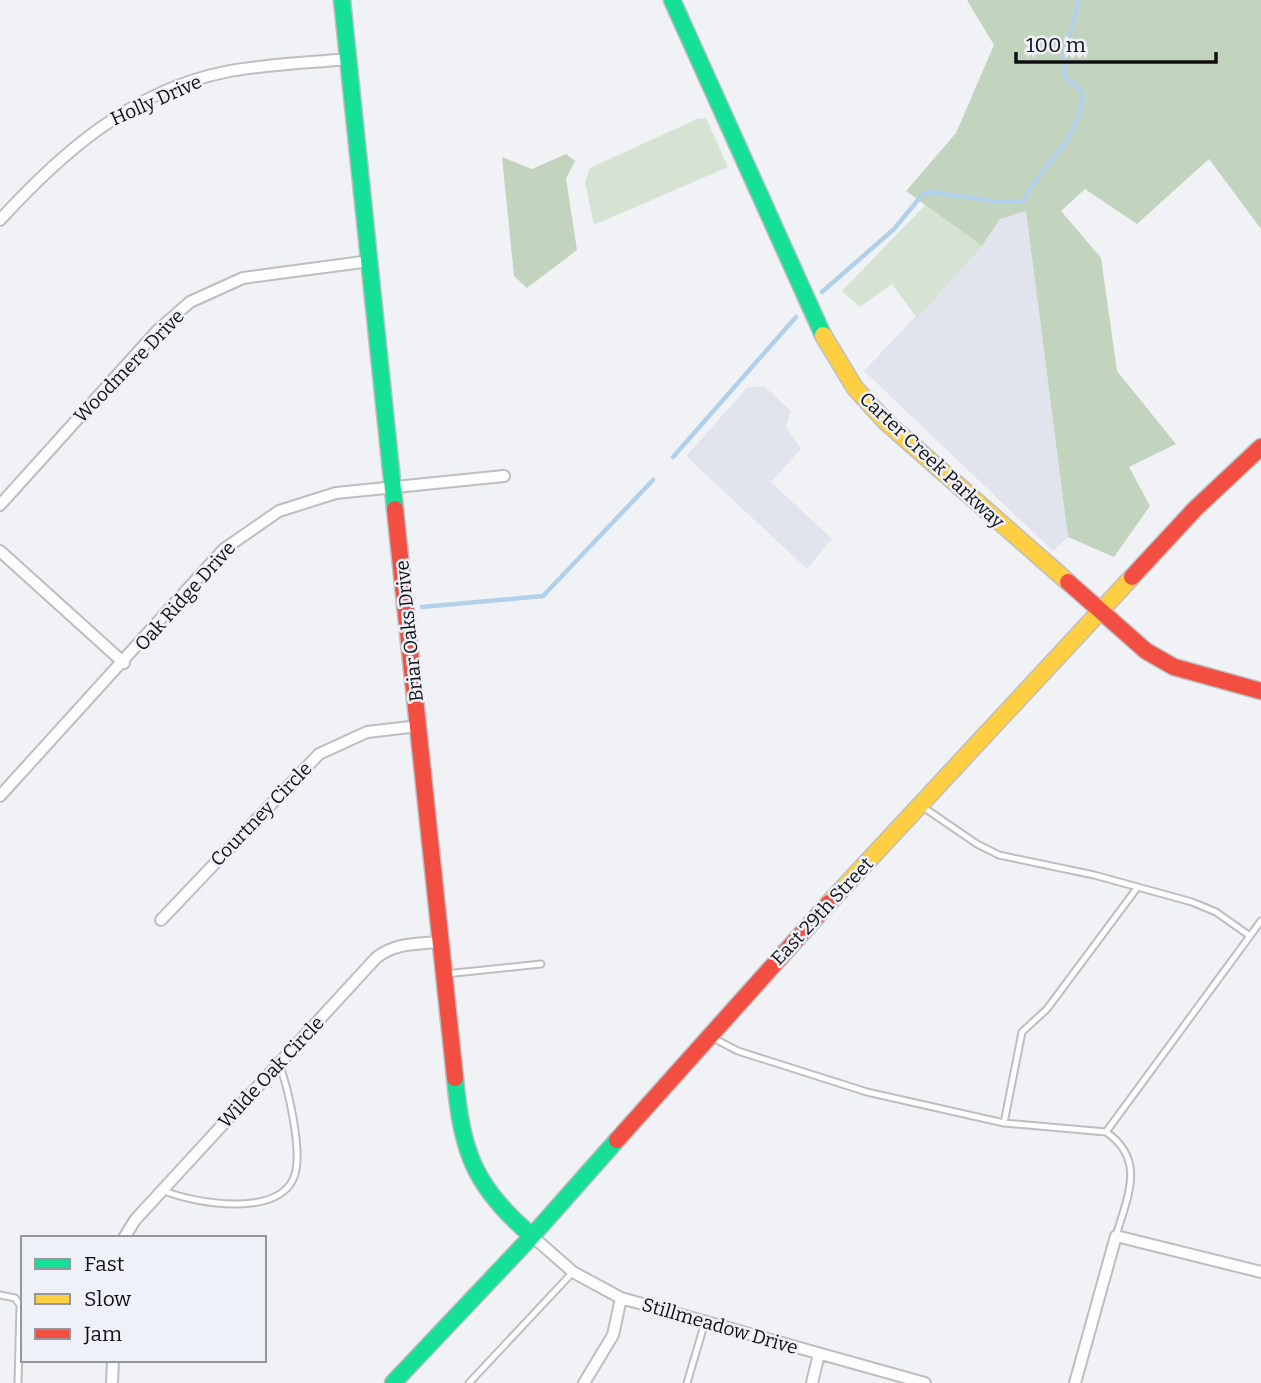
<svg xmlns="http://www.w3.org/2000/svg" width="1261" height="1383" font-family="Bitter,serif">
  <style>
    .built { fill: #e1e3ed }
    .green { fill: #d6e3d3 }
    .forest { fill: #c3d4be }
    .lines { fill: none; stroke-linecap: round; stroke-linejoin: round }
    .stream { stroke: #b2d0e9; stroke-width: 4.5 }
    .lane-casing { stroke: #bdbec1; stroke-width: 9 }
    .street-casing { stroke: #bdbec1; stroke-width: 14 }
    .fast-casing { stroke: #bdbec1; stroke-width: 19 }
    .slow-casing { stroke: #bdbec1; stroke-width: 19 }
    .jam-casing { stroke: #bdbec1; stroke-width: 19 }
    .lane { stroke: #fdfdfe; stroke-width: 5 }
    .street { stroke: #fdfdfe; stroke-width: 10 }
    .fast { stroke: #16e098; stroke-width: 16 }
    .slow { stroke: #ffcf43; stroke-width: 16 }
    .jam { stroke: #f24e42; stroke-width: 16 }
    .labels { text-anchor: middle; dominant-baseline: central; stroke-width: 5; stroke-linejoin: round; paint-order: stroke }
    .street-label { font-size: 19px; fill: #101013; stroke: #eff1f8 }
  </style>
  <rect width="100%" height="100%" fill="#f1f2f6"/>
  <path class="built" d="M1026,211l42,326 -15,14 -189,-180 118,-125 18,-27z
    M764,386l27,25 -5,16 15,22 -30,33 61,57 -25,30 -121,-113 61,-68z"/>
  <path class="green" d="M706,118l22,49 -134,58 -9,-43 5,-14 107,-49z
    M925,205l57,41 -65,72 -25,-34 -32,23 -18,-16z"/>
  <path class="forest" d="M967,0h294v229l-52,-70 -72,65 -52,-35 -24,22 40,47 16,113 59,73 -47,23 21,39 -36,51 -46,-20 -42,-326 -26,8 -18,27 -76,-55 50,-58 38,-88z
    M566,154l9,7 -9,18 11,71 -50,38 -13,-12 -12,-119 30,12z"/>
  <g class="lines">
    <path class="stream" d="M822,292l72,-63 29,-35 9,-2 67,10 24,-1c22,-44 57,-56 59,-109l-18,-16 1,-24 14,-52
      M673,457l123,-140
      M422,607l121,-11 110,-116"/>
    <defs>
      <path id="lane" d="M923,807l54,37 22,11 95,20 98,27 24,10 34,24
        M445,974l96,-10
        M711,1037l27,14 129,41 137,31 102,9c41,28 21,65 10,104
        M1004,1123l18,-91 25,-23 90,-121
        M1106,1132l155,-211
        M162,1190c32,14 125,30 134,-20 5,-24 -8,-84 -17,-106
        M0,1295l15,3 5,7 -2,78
        M469,1383l104,-111
        M687,1383l18,-61"/>
      <path id="street" d="M0,220c62,-68 132,-129 225,-148 41,-8 82,-9 123,-13
        M0,505l157,-174 33,-29 53,-24 127,-17
        M0,551l124,112
        M0,796l224,-247 55,-38 57,-18 168,-17
        M161,920l158,-166 48,-22 52,-6
        M532,1236l41,36 48,26 304,85
        M124,1238l11,-18 241,-262c18,-15 39,-14 63,-16
        M112,1383l1,-23
        M584,1383l29,-48 8,-37
        M812,1383l7,-29
        M1075,1383l41,-147 145,36"/>
      <path id="fast" d="M342,0l53,509
        M672,0l151,335
        M455,1078c7,74 19,109 77,158
        M393,1383l139,-147 85,-96"/>
      <path id="slow" d="M823,335l32,53 31,34 182,160
        M829,903l303,-326"/>
      <path id="jam" d="M395,509l60,569
        M1132,577l63,-68 66,-62
        M1068,582l78,69 28,16 87,24
        M617,1140l212,-237"/>
    </defs>
    <use href="#lane" class="lane-casing"/>
    <use href="#street" class="street-casing"/>
    <use href="#fast" class="fast-casing"/>
    <use href="#slow" class="slow-casing"/>
    <use href="#jam" class="jam-casing"/>
    <use href="#lane" class="lane"/>
    <use href="#street" class="street"/>
    <use href="#fast" class="fast"/>
    <use href="#slow" class="slow"/>
    <use href="#jam" class="jam"/>
  </g>
  <g class="labels">
    <g class="street-label">
      <text transform="translate(156 100) rotate(-24)">Holly Drive</text>
      <text transform="translate(129 366) rotate(-46)">Woodmere Drive</text>
      <text transform="translate(932 460) rotate(43)">Carter Creek Parkway</text>
      <text transform="translate(185 596) rotate(-48)">Oak Ridge Drive</text>
      <text transform="translate(409 631) rotate(-96)">Briar Oaks Drive</text>
      <text transform="translate(261 814) rotate(-46)">Courtney Circle</text>
      <text transform="translate(822 911) rotate(-47)">East 29th Street</text>
      <text transform="translate(271 1072) rotate(-47)">Wilde Oak Circle</text>
      <text transform="translate(720 1326) rotate(16)">Stillmeadow Drive</text>
    </g>
  </g>
  <rect x="21" y="1236" width="245" height="126" fill="#eff1f8" stroke="#96979c" stroke-width="2"/>
  <rect x="35" y="1259" width="35" height="10" fill="#16e098" stroke="#96979c" stroke-width="2"/>
  <text x="84" y="1271" font-size="21" fill="#101013">Fast</text>
  <rect x="35" y="1294" width="35" height="10" fill="#ffcf43" stroke="#96979c" stroke-width="2"/>
  <text x="84" y="1306" font-size="21" fill="#101013">Slow</text>
  <rect x="35" y="1329" width="35" height="10" fill="#f24e42" stroke="#96979c" stroke-width="2"/>
  <text x="84" y="1341" font-size="21" fill="#101013">Jam</text>
  <path d="M1016 52v10h200v-10" fill="none" stroke="#101013" stroke-width="3.5"/>
  <text x="1026" y="52" font-size="21" fill="#101013" stroke="#eff1f8" stroke-width="5" paint-order="stroke">100 m</text>
</svg>
